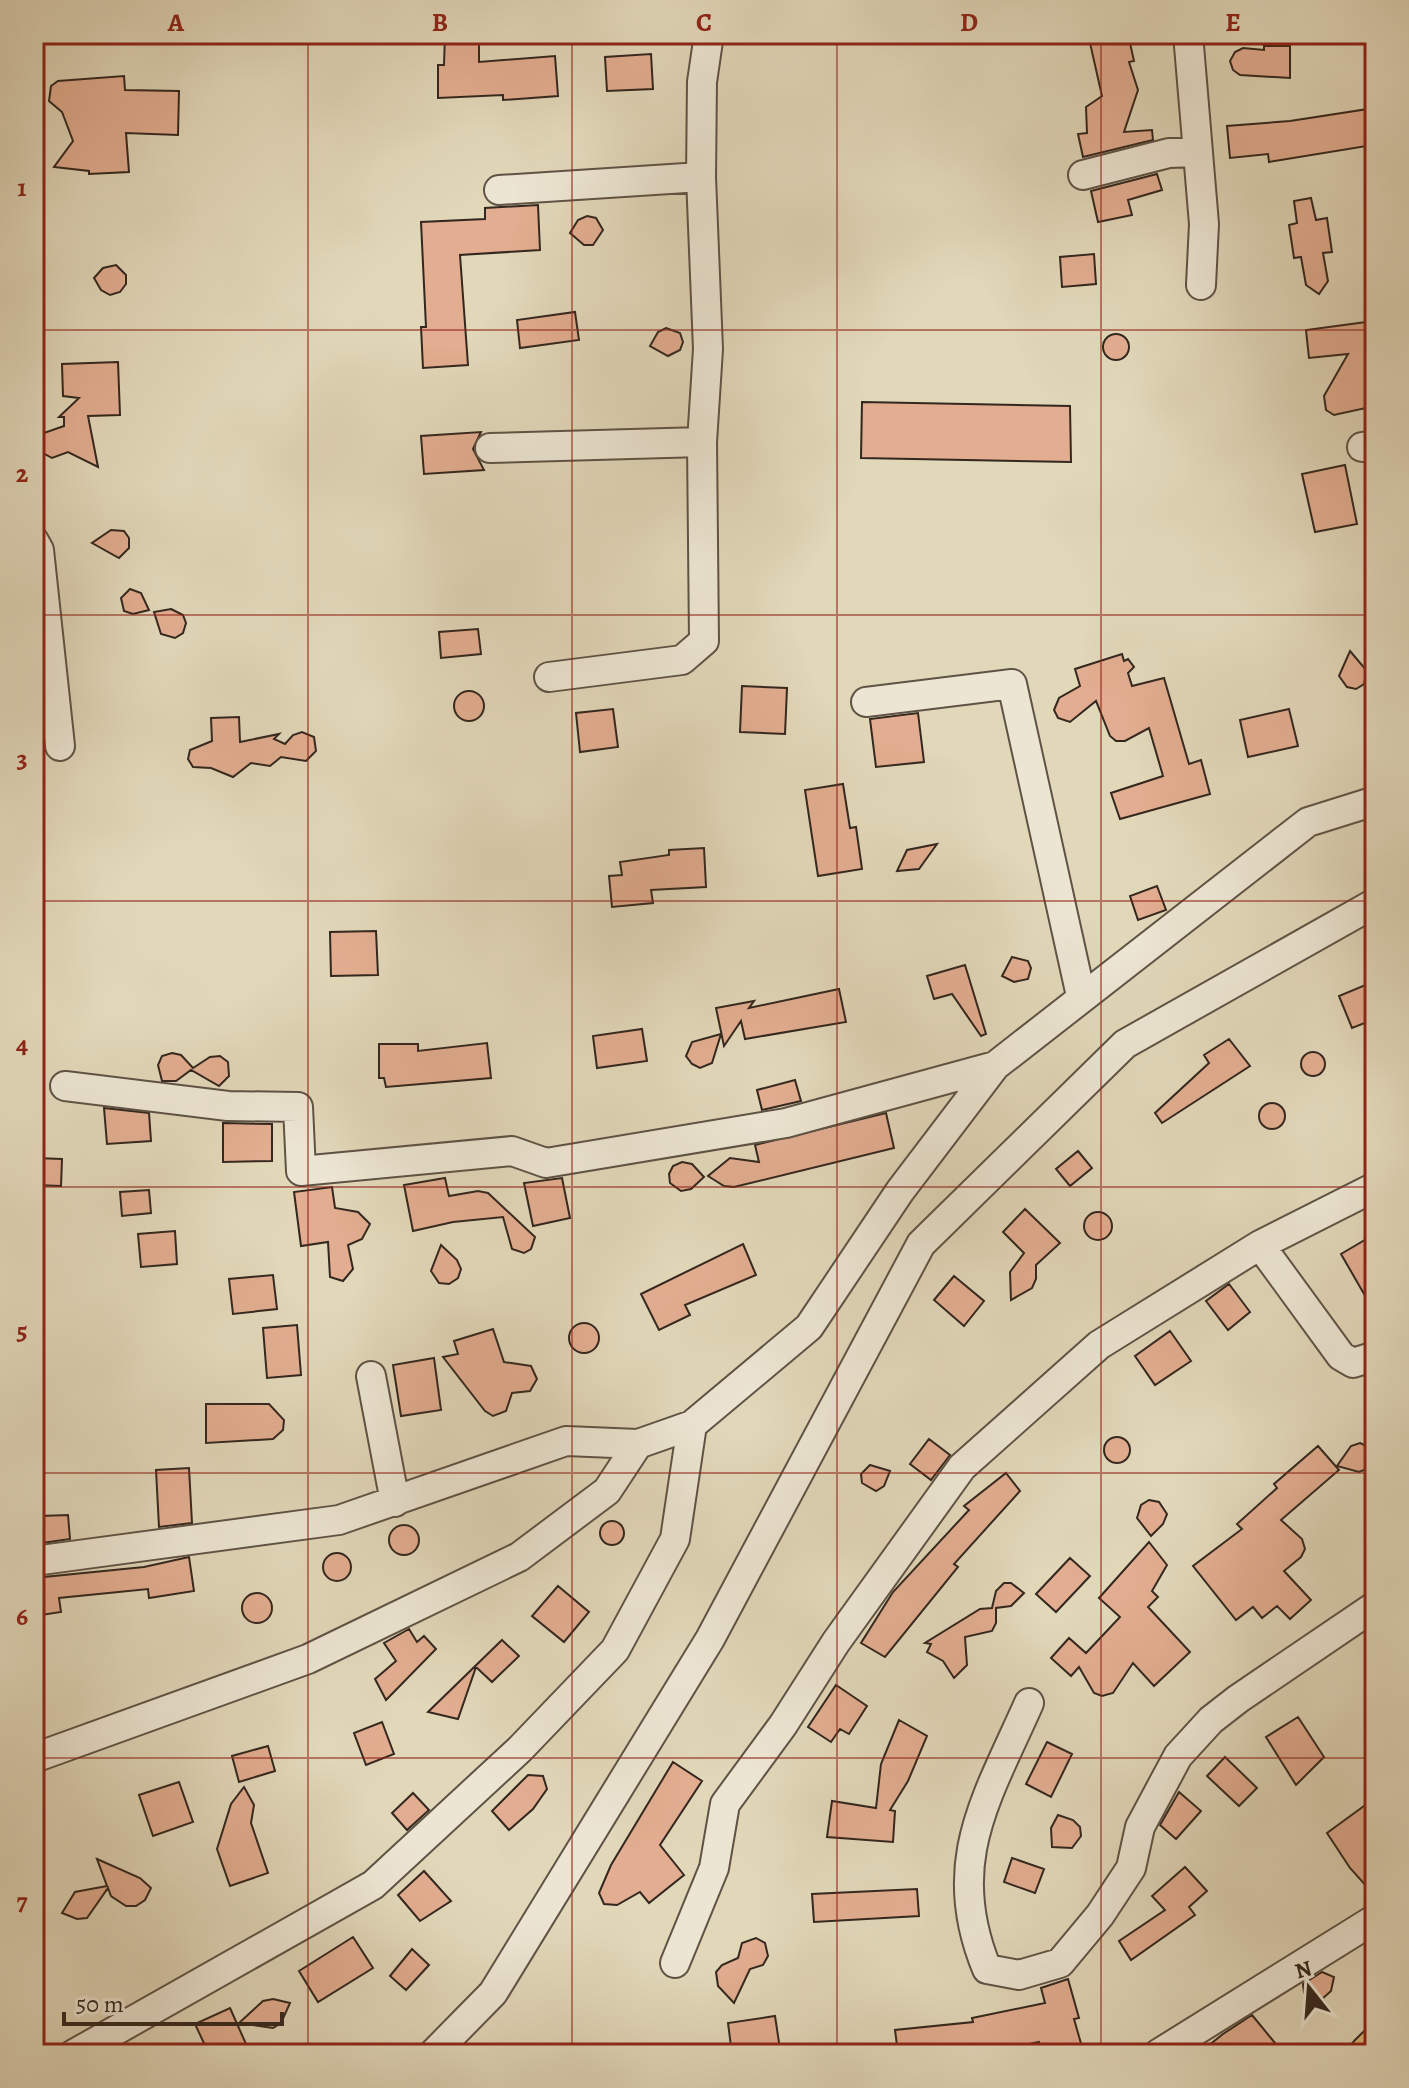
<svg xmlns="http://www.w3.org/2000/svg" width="1409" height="2088" font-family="Alegreya,serif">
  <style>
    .building { fill: #e2ad90; stroke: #34271e; stroke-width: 2 }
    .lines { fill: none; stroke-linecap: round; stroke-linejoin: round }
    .minor-casing { stroke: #5f5345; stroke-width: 32 }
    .major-casing { stroke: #34271e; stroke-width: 40 }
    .minor { stroke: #ece5d2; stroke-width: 28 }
    .major { stroke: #e0bc7c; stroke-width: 36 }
    .grid { fill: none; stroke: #8f2418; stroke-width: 2; stroke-opacity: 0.55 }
    .neatline { fill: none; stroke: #8f2418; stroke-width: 3 }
    .grid-label { font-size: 26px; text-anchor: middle; font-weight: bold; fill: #8f2418 }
  </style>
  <rect width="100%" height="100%" fill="#e1d7b9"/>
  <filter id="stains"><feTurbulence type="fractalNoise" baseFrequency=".0025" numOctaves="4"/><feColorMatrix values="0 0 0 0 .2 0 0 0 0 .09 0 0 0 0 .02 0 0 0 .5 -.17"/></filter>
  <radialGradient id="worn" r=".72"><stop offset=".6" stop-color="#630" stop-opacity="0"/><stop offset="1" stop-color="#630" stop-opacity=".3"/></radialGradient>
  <path class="building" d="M445,34h34v28l76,-6 3,40 -55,4v-5l-65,3v-33h6z
    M1088,34h40l6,27 -5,1 9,28 -14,42 28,-2 1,10 -70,17 -5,-23 9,-1 -1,-26 16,-11z
    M1264,46h26v32l-50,-3 -7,-5 -3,-9 5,-9 8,-4 21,2z
    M651,54l2,35 -46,2 -2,-34z
    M124,76l1,14 54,1 -1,44 -52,-2 3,39 -40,2v-3l-35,-4 19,-26 -11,-29 -13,-11 2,-15 7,-5z
    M1368,109l5,36 -104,17 -1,-8 -38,4 -3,-32 63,-5z
    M1157,174l5,16 -34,10 4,15 -34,7 -7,-31z
    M1311,198l5,22 11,-2 5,34 -9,1 5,28 -9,13 -13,-9 -5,-28 -7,1 -5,-33 8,-2 -3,-22z
    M538,205l2,45 -80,5 8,110 -45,3 -2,-41h5l-5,-105 64,-3v-11z
    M587,216l9,2 7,12 -10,15h-9l-14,-12 8,-13z
    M1094,254l2,30 -34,3 -2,-30z
    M116,265l10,10v9l-6,8 -10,3 -9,-5 -7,-12 9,-10z
    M1375,306v100l-41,9 -8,-5 -2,-14 24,-42 -39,4 -3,-28 60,-8z
    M575,312l4,28 -59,8 -3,-28z
    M666,328l14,5 3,9 -3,8 -12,6 -18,-10 8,-14z
    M1103 347a13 13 0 1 1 26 0a13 13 0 1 1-26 0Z
    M118,362l2,53 -32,1 10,51 -30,-15 -16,6 -9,-5 -5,-9 3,-10 23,-8v-9h-5l20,-19 -16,-2 -1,-32z
    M862,402l208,4 1,56 -210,-4z
    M481,432l-8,17 11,21 -60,4 -3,-38z
    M1345,465l12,59 -42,8 -13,-58z
    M111,530l13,1 5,7v10l-10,10 -27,-15z
    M130,589l11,4 8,17 -16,4 -9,-3 -3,-13z
    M171,609l12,6 3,8 -3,10 -8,5 -14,-4 -7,-22z
    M478,629l3,25 -40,4 -2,-26z
    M1350,651l17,20 -3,13 -8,5 -9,-2 -8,-11z
    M1122,654l2,7 4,-2 6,8 -6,6 4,13 32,-8 25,86 12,-4 9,34 -90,25 -9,-26 52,-17 -14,-48 -24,13h-9l-6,-5 -14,-35 -26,21 -12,-4 -4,-8 5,-12 21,-12 -5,-17z
    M742,686l45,2 -2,46 -45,-2z
    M454 706a15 15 0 1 1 30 0a15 15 0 1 1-30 0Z
    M613,709l5,38 -38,5 -4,-39z
    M1289,709l9,37 -50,11 -8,-37z
    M918,713l6,49 -48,5 -6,-48z
    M239,717l1,25 39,-8 -5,5 11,5 8,-9 9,-3 12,5 2,14 -10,10 -25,-4 -11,9 -19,-3 -18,14 -22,-9 -18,-1 -5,-8 2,-9 22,-9 -1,-23z
    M843,784l7,44 6,-1 6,42 -44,7 -13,-86z
    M937,844l-18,25 -22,2 10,-21z
    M704,848l2,39 -55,3 2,13 -41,4 -3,-31 13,-1 -2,-13 49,-7v-5z
    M1157,886l9,24 -28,10 -8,-24z
    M376,931l2,44 -47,1 -1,-44z
    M1012,957l16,4 3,7 -3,11 -14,3 -12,-6z
    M965,965l21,69 -5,2 -29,-42 -18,5 -7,-23z
    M1375,981v38l-23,9 -13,-32z
    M839,989l7,33 -101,17 -4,-18 -17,25 -8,-38 38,-7 -5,7z
    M642,1029l5,32 -50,7 -4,-32z
    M721,1034l-9,29 -12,5 -8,-4 -6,-8 6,-14z
    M1229,1039l21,27 -88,57 -7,-10 54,-50 -5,-8z
    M487,1043l4,35 -105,9 -2,-9h-5v-34h39v7z
    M1301 1064a12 12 0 1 1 24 0a12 12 0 1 1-24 0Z
    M172,1053l9,2 12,13 17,-11 10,-1 8,6 1,14 -10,10 -28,-16 -15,11h-14l-4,-16 4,-9z
    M795,1080l6,21 -39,9 -5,-20z
    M1259 1116a13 13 0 1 1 26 0a13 13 0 1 1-26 0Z
    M104,1108l45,5 2,28 -44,3z
    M886,1113l8,35 -160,39 -10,-1 -16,-10 22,-18 29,4 -4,-17z
    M223,1123l49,1v37l-49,1z
    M1078,1151l14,17 -22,18 -14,-17z
    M35,1158l27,1 -1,27 -27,-1z
    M682,1162l10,2 12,13 -13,12 -10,2 -11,-8 -1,-9 4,-8z
    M445,1178l4,18 29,-5 10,2 47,44 -4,12 -7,4 -12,-4 -9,-32 -50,5 -40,9 -9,-46z
    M562,1178l8,40 -37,8 -9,-43z
    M332,1187l3,21 23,4 12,12 -8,15 -14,6 5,24 -10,12 -13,-4 -2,-35 -27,4 -7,-54z
    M149,1190l2,23 -29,3 -2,-24z
    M1025,1209l35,34 -24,22v14l-4,9 -21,12 -1,-28 14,-19 -21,-21z
    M1084 1226a14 14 0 1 1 28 0a14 14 0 1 1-28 0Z
    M175,1231l2,33 -36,3 -3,-33z
    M1375,1234v79l-34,-59z
    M743,1244l13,31 -71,30 5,10 -31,15 -18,-36z
    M441,1245l16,15 4,9 -3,9 -9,6 -10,-1 -8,-12z
    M273,1275l4,34 -44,5 -4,-35z
    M954,1276l30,25 -20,25 -30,-26z
    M1229,1284l21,28 -22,18 -22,-29z
    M569 1338a15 15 0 1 1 30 0a15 15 0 1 1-30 0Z
    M297,1325l4,50 -34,3 -4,-50z
    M493,1329l11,33 27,4 6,13 -7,12 -18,2 -6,18 -13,5 -8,-5 -42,-54 15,-3 -4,-13z
    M1170,1331l21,30 -36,24 -20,-29z
    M434,1358l7,52 -40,6 -8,-51z
    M206,1404h63l15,16 -1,10 -10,9 -67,4z
    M1104 1450a13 13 0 1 1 26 0a13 13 0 1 1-26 0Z
    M929,1439l21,16 -19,25 -21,-16z
    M1360,1443l13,6 -1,18 -13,5 -22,-6 14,-20z
    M1318,1446l21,24 -58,50 21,19 3,10 -4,8 -17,14 27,29 -21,19 -13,-13 -15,12 -9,-11 -17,13 -43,-54 49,-37 -5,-5 40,-36 -3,-4z
    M870,1465l20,6 -6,15 -8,5 -14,-8 -1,-9z
    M189,1468l3,55 -33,4 -3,-57z
    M1006,1473l14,18 -66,73 4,3 -73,90 -24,-14 32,-51 76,-82 -5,-4z
    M1149,1500l10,2 8,12 -4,10 -12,12 -14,-18 4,-13z
    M68,1515l2,24 -28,4 -2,-27z
    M600 1533a12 12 0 1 1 24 0a12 12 0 1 1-24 0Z
    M389 1540a15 15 0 1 1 30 0a15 15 0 1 1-30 0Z
    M1149,1542l18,23 -15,26 6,6 -10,10 42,45 -36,34 -21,-23 -20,30 -11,3 -8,-3 -15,-26 -8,9 -20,-18 18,-20 17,15 34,-36 -21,-19z
    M323 1567a14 14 0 1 1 28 0a14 14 0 1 1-28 0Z
    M189,1557l5,34 -45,7 -1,-9 -89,9 2,14 -27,4v-32l10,-1v-6l100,-10z
    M1070,1558l20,18 -34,36 -20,-18z
    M1004,1583h7l13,10 -13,13 -15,2v15l-4,8 -27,6 2,28 -13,13 -11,-17 -16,-9 4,-8 -6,-1 55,-34 12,-1 4,-17z
    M558,1586l31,26 -25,30 -32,-26z
    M242 1608a15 15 0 1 1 30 0a15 15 0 1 1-30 0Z
    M409,1629l8,13 7,-6 12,13 -50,51 -11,-21 21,-18 -12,-18z
    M502,1640l17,16 -27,26 -16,-15 -18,52 -30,-7z
    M836,1685l31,21 -18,28 -9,-5 -9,13 -23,-15z
    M1298,1717l26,40 -28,28 -30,-48z
    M899,1720l28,16 -19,45 -18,29 5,1 -2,31 -66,-5 5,-36 44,7 5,-44z
    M382,1722l12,32 -28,11 -12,-32z
    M1047,1742l25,12 -21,43 -25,-13z
    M268,1746l7,25 -36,11 -7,-26z
    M1225,1757l32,31 -18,18 -32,-30z
    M673,1762l29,19 -42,64 24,30 -35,28 -9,-11 -23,13 -13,-1 -5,-11 12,-28z
    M528,1775l15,1 4,13 -14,20 -24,21 -17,-19z
    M179,1782l14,40 -40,14 -14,-41z
    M244,1787l10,18 -3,18 17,50 -38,13 -13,-37 14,-45z
    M1179,1792l22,19 -25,28 -16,-14z
    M413,1793l16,17 -22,20 -15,-17z
    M1375,1798v98l-25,-28 -23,-35z
    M1058,1815l15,5 7,7 1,9 -9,12 -20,-1 -1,-19z
    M1012,1858l32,11 -9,24 -31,-11z
    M97,1859l43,19 11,10 -6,12 -9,6h-10l-15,-10 -3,-8 -21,30 -10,1 -15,-6 13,-21 32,-6z
    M1185,1867l22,24 -18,16 6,8 -64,45 -12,-19 46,-31 -13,-14z
    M424,1871l27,30 -31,20 -22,-26z
    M917,1889l2,27 -105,6 -2,-28z
    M353,1937l20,31 -55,34 -19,-31z
    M756,1938l9,5 3,13 -5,9 -13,4 -16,34 -16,-17 -2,-14 6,-7 16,-7 4,-15z
    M412,1949l17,16 -23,25 -16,-14z
    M1322,1972l12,5 -3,14 -10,9 -10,-1 -7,-6 -1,-9z
    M1068,1979l11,39 -5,1 10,35h-41l-4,-12 -58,12 -2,-4 -81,3 -3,-23 78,-8 -1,-4 73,-15 -4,-15z
    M273,1999l17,4 -9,20 -8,5 -34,-5 24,-22z
    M230,2008l16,36 -22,10h-15l-14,-30z
    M1252,2015l32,39h-86l25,-20z
    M775,2016l5,33 -48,5 -4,-31z"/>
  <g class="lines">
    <defs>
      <path id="minor" d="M1188,34l16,190 -3,61
        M1083,175l86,-22 29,-1
        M499,190l202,-13
        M1362,447l13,-2
        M490,448l212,-6
        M34,541l5,9 21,196
        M549,677l133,-17 22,-19 -2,-199 6,-93 -7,-172 1,-95 7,-48
        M866,702l146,-18 69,312
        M65,1086l163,20 70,1 3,64 211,-20 34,12 240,-40 209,-57
        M1260,1245l81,111 12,7 22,-7
        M371,1376l24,126
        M34,1561l305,-41 227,-79 72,3
        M1029,1703c-42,95 -86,160 -42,266l32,6 41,-12 40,-48 31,-47 9,-41 38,-71 33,-36 27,-21 137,-93
        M34,1758l274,-99 211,-102 88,-66 31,-47 54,-19
        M675,1963l39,-95 11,-64 58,-79 53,-83 126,-175 137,-122 161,-100 115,-58
        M74,2054l299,-169 147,-136 95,-99 60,-111 17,-114 117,-98 91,-136 95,-125 313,-244 67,-21
        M433,2054l60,-61 217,-354 211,-395 204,-200 250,-141
        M1158,2054l217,-135"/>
      <path id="major" d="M1368,2054l7,-7"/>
    </defs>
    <use href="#minor" class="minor-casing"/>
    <use href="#major" class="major-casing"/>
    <use href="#minor" class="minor"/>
    <use href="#major" class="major"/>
  </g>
  <path class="grid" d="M308,34v2020M572,34v2020M837,34v2020M1101,34v2020M34,330h1341M34,615h1341M34,901h1341M34,1187h1341M34,1473h1341M34,1758h1341"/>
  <rect width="1409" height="2088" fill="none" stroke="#e1d7b9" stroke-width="88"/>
  <g transform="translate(1309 1988) rotate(343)" stroke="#ece5d2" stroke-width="6" paint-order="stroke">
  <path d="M0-6L14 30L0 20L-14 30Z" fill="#34271e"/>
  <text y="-12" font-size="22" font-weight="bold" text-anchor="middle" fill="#34271e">N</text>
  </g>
  <path d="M64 2012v12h218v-12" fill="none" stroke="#34271e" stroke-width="4"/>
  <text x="76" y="2012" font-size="24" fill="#34271e" stroke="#ece5d2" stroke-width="6" paint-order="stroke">50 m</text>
  <rect x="44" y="44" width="1321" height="2000" class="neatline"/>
  <g class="grid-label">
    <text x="176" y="31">A</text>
    <text x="440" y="31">B</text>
    <text x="704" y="31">C</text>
    <text x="969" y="31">D</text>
    <text x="1233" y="31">E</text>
    <text x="22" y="196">1</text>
    <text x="22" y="482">2</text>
    <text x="22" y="767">3</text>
    <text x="22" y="1053">4</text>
    <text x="22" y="1339">5</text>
    <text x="22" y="1625">6</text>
    <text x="22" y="1910">7</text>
  </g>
  <rect width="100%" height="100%" filter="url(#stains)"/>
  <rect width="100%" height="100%" fill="url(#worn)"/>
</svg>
